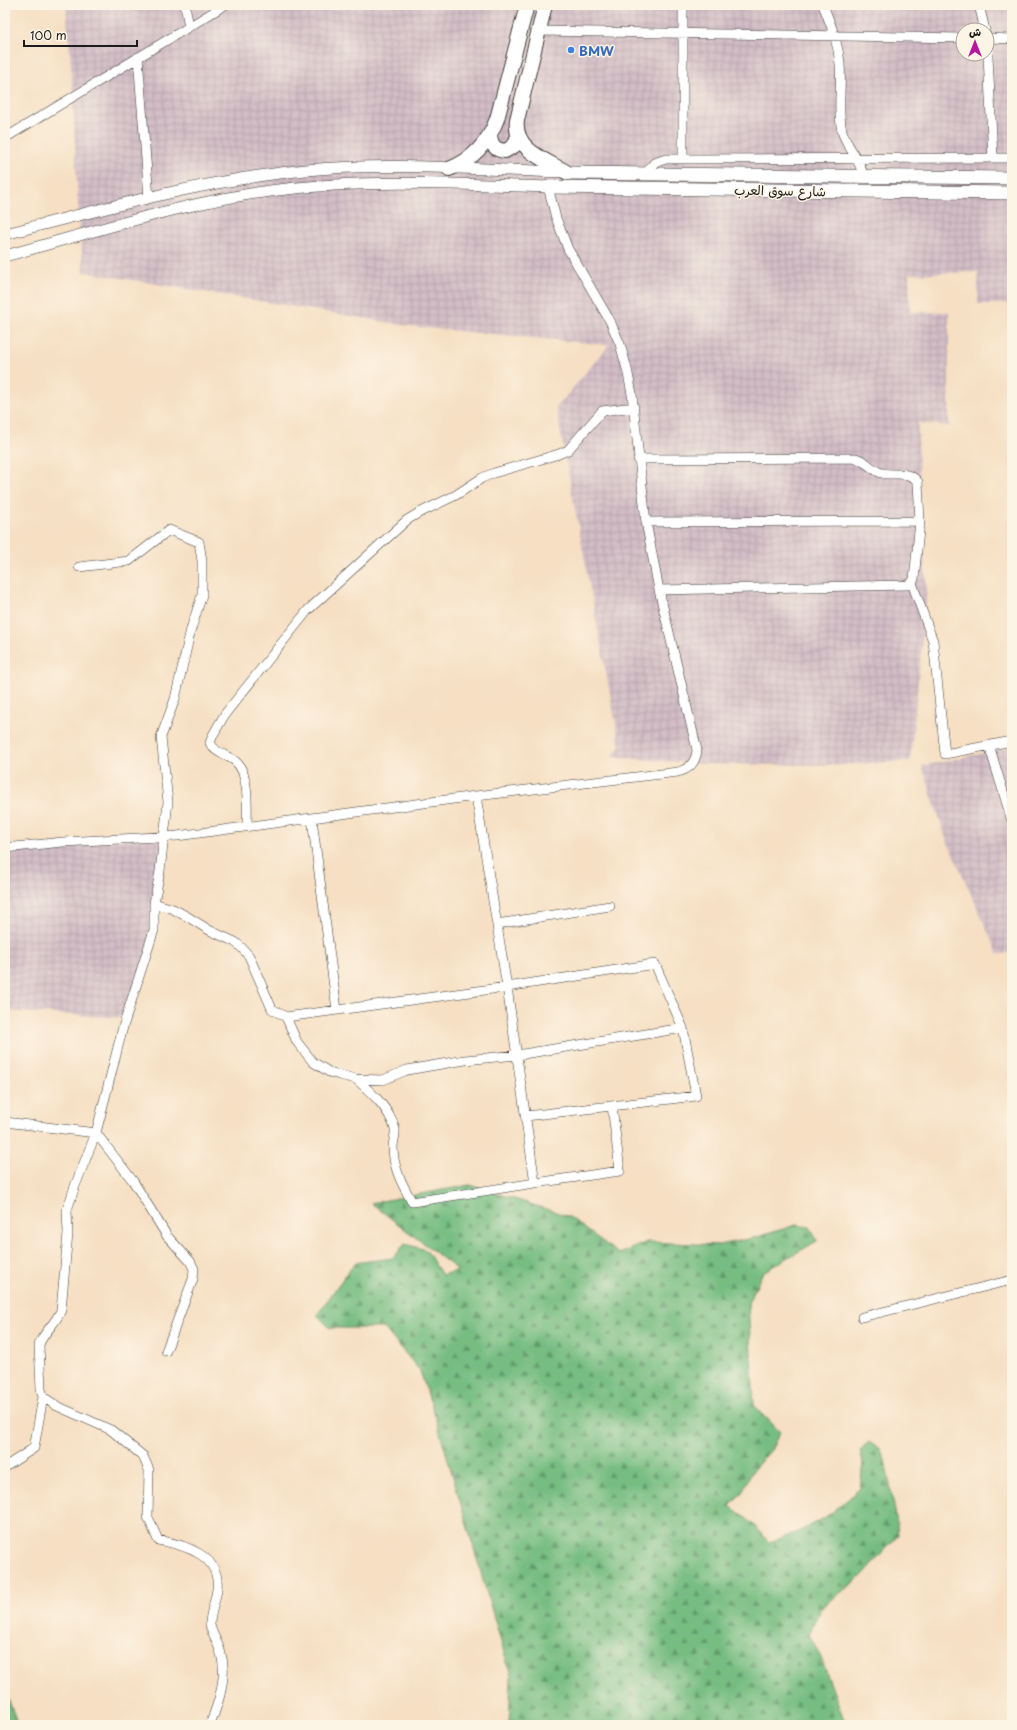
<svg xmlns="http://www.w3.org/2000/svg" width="1017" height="1730" font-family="'Playpen Sans','Playpen Sans Arabic',sans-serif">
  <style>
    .industrial { fill: url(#industrial-grid); fill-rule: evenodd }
    .forest { fill: url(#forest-firs); stroke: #4a6c4f }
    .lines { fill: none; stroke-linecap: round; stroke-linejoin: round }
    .minor-casing { stroke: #3d3935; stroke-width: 10 }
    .tertiary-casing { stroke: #3d3935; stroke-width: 12 }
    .secondary-casing { stroke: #3d3935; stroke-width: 14 }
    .primary-casing { stroke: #3d3935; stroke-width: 16 }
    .minor { stroke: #fff; stroke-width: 9 }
    .tertiary { stroke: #fff; stroke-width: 11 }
    .secondary { stroke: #fff; stroke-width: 13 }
    .primary { stroke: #fff; stroke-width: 14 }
    .shop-dot { fill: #3f7fe0; stroke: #fcf5e5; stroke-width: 1.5 }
    .labels { text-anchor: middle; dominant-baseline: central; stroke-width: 3; stroke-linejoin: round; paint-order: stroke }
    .shop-label { font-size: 13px; font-weight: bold; fill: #366cbe; stroke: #fcf5e5; text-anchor: start }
    .street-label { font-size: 13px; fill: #1c1c1c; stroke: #fcf5e5 }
  </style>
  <defs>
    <pattern id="industrial-grid" width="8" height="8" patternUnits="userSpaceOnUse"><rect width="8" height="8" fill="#d2bdc6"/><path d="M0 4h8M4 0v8" fill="none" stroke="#b4a2aa"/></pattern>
    <pattern id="forest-firs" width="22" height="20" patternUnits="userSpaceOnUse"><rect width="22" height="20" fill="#77bd82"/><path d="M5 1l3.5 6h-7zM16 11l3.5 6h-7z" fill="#61996a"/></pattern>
  </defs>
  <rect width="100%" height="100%" fill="#fcf5e5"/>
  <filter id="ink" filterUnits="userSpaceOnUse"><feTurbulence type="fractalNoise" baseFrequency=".025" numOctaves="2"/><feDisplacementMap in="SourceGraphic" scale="8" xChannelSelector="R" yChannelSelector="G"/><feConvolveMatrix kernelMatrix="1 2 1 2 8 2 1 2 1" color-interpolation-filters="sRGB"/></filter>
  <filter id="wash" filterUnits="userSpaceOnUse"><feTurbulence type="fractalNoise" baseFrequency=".012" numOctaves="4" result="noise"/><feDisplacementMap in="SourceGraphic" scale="16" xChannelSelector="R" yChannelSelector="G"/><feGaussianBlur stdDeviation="0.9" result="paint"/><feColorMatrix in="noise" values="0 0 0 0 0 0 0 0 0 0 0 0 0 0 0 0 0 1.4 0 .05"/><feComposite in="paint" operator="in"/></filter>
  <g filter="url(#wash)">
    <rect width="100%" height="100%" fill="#f6dfc3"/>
    <path class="industrial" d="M66,5h946v299h-34v-32l-69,2 1,38h39v114l-31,-3 2,98 7,70 -17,170 -79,4 -129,-1 -90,-7 8,-11 -64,-338 53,-63 -193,-18 -332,-55 -5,-49 -8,-160zM963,30h24v24h-24z
      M1012,747v206l-14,1 -53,-118 -23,-70z
      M163,837l-9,93 -28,88 -121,-7v-163z"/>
    <path class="forest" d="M470,1185l98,31 51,38 28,-12 73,3 37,-8 39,-12 14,2 7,14 -54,31 -15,31 6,102 26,27 -9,18 -18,20 -12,24 -11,12 21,16 18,20c40,-12 61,-25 91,-54l3,-25 -3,-13 9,-8 11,7 4,7 12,60 2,19 -35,40 -43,34 -11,25 12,24 25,67h-337l2,-49 -74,-254 -17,-51 -36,-43h-54l-13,-13 37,-52 39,-5 12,-14 21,6 16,25 16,-5 -87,-67z
      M5,1690l13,35h-13z"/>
  </g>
  <g filter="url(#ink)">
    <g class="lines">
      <defs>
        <path id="minor" d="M185,5l4,22
          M683,5v154
          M823,5c8,20 15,37 17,59 2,22 -3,46 2,67 5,17 19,29 21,45
          M979,5l6,25
          M539,31l424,7
          M987,36l6,122
          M987,38l25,1
          M138,57l11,141
          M5,138l220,-133
          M646,173l8,-10 12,-4 346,-1
          M638,459l217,-1c11,2 17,13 27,15 13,3 27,-3 36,9l2,39 -6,58 -2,4 -5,2 -248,5
          M646,522l274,-1
          M912,583l21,58 12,113 67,-13
          M989,745l23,76
          M476,796l31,191 28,196 85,-12 -8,-65
          M312,819l25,191
          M247,826c0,-18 3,-53 -12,-65 -9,-7 -19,-7 -25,-18l3,-8 12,-21 83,-104 99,-90 10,-6 39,-19 26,-17 12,-5 65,-19 9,-4 34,-39 32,-4
          M5,848l58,-6 114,-6 299,-40 202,-24c12,-3 18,-10 19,-22l-38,-160 -13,-68 -14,-128 -5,-25 -7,-25 -10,-23 -42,-72 -12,-31 -8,-31
          M154,903l19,6 15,8 21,13 26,12 7,6 7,8 23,53 14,8 11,25 16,20 16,10 10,3 17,4 27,1 24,-10 58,-10 52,-5 166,-27 13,68 -170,20
          M497,924l113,-18
          M286,1017l221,-30 148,-23 28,64
          M356,1079c16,14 33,29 39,50 1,6 -2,12 -2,18 0,21 9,37 19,55l123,-19
          M5,1122l91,11 37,48 34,55 23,25 4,8 -1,10 -27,72
          M862,1317l150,-37
          M43,1397l14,9 54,24 32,26 6,14 -1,47 10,23c27,5 63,15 59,49 -1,10 -8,28 -7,36 2,10 9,19 11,29 7,22 -3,50 -11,71
          M5,1467l29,-19 9,-51 -2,-8 -2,-44c4,-13 17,-21 22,-35l7,-77 -1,-23 8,-24 21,-53 27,-106 31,-97v-27l6,-32 8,-69 -7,-65 14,-38 16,-70 11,-34v-34l-3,-19 -30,-12 -40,31 -50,6"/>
        <path id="tertiary" d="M5,234c99,-25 199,-54 301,-64 85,-8 174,0 259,2
          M5,256c89,-24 182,-55 273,-66 90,-11 180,-6 270,-3"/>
        <path id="secondary" d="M568,173l444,5
          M548,187l464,6"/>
        <path id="primary" d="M545,5l-28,115c-4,30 29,40 51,53
          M490,135c1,10 5,15 15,16l9,-5 4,-10
          M449,169c24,-9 39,-26 48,-50l30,-114"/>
      </defs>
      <use href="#minor" class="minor-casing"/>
      <use href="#tertiary" class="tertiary-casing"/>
      <use href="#secondary" class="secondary-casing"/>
      <use href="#primary" class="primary-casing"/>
      <use href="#minor" class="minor"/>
      <use href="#tertiary" class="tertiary"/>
      <use href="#secondary" class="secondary"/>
      <use href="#primary" class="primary"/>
    </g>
  </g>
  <circle class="shop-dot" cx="571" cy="50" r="4"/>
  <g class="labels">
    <g class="shop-label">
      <text x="579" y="50">BMW</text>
    </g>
    <g class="street-label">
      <text transform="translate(780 190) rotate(1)">شارع سوق العرب</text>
    </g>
  </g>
  <rect width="1017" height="1730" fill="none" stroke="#fcf5e5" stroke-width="20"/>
  <g transform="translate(975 42)"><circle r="19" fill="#fcf5e5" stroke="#a29e95"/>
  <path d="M0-3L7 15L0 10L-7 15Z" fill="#b5179e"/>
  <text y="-6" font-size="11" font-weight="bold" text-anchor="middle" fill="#1c1c1c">ش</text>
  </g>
  <path d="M24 40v6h113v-6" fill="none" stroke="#1c1c1c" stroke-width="2"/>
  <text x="30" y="40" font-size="12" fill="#1c1c1c" stroke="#fcf5e5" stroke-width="3" paint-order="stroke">100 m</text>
</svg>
